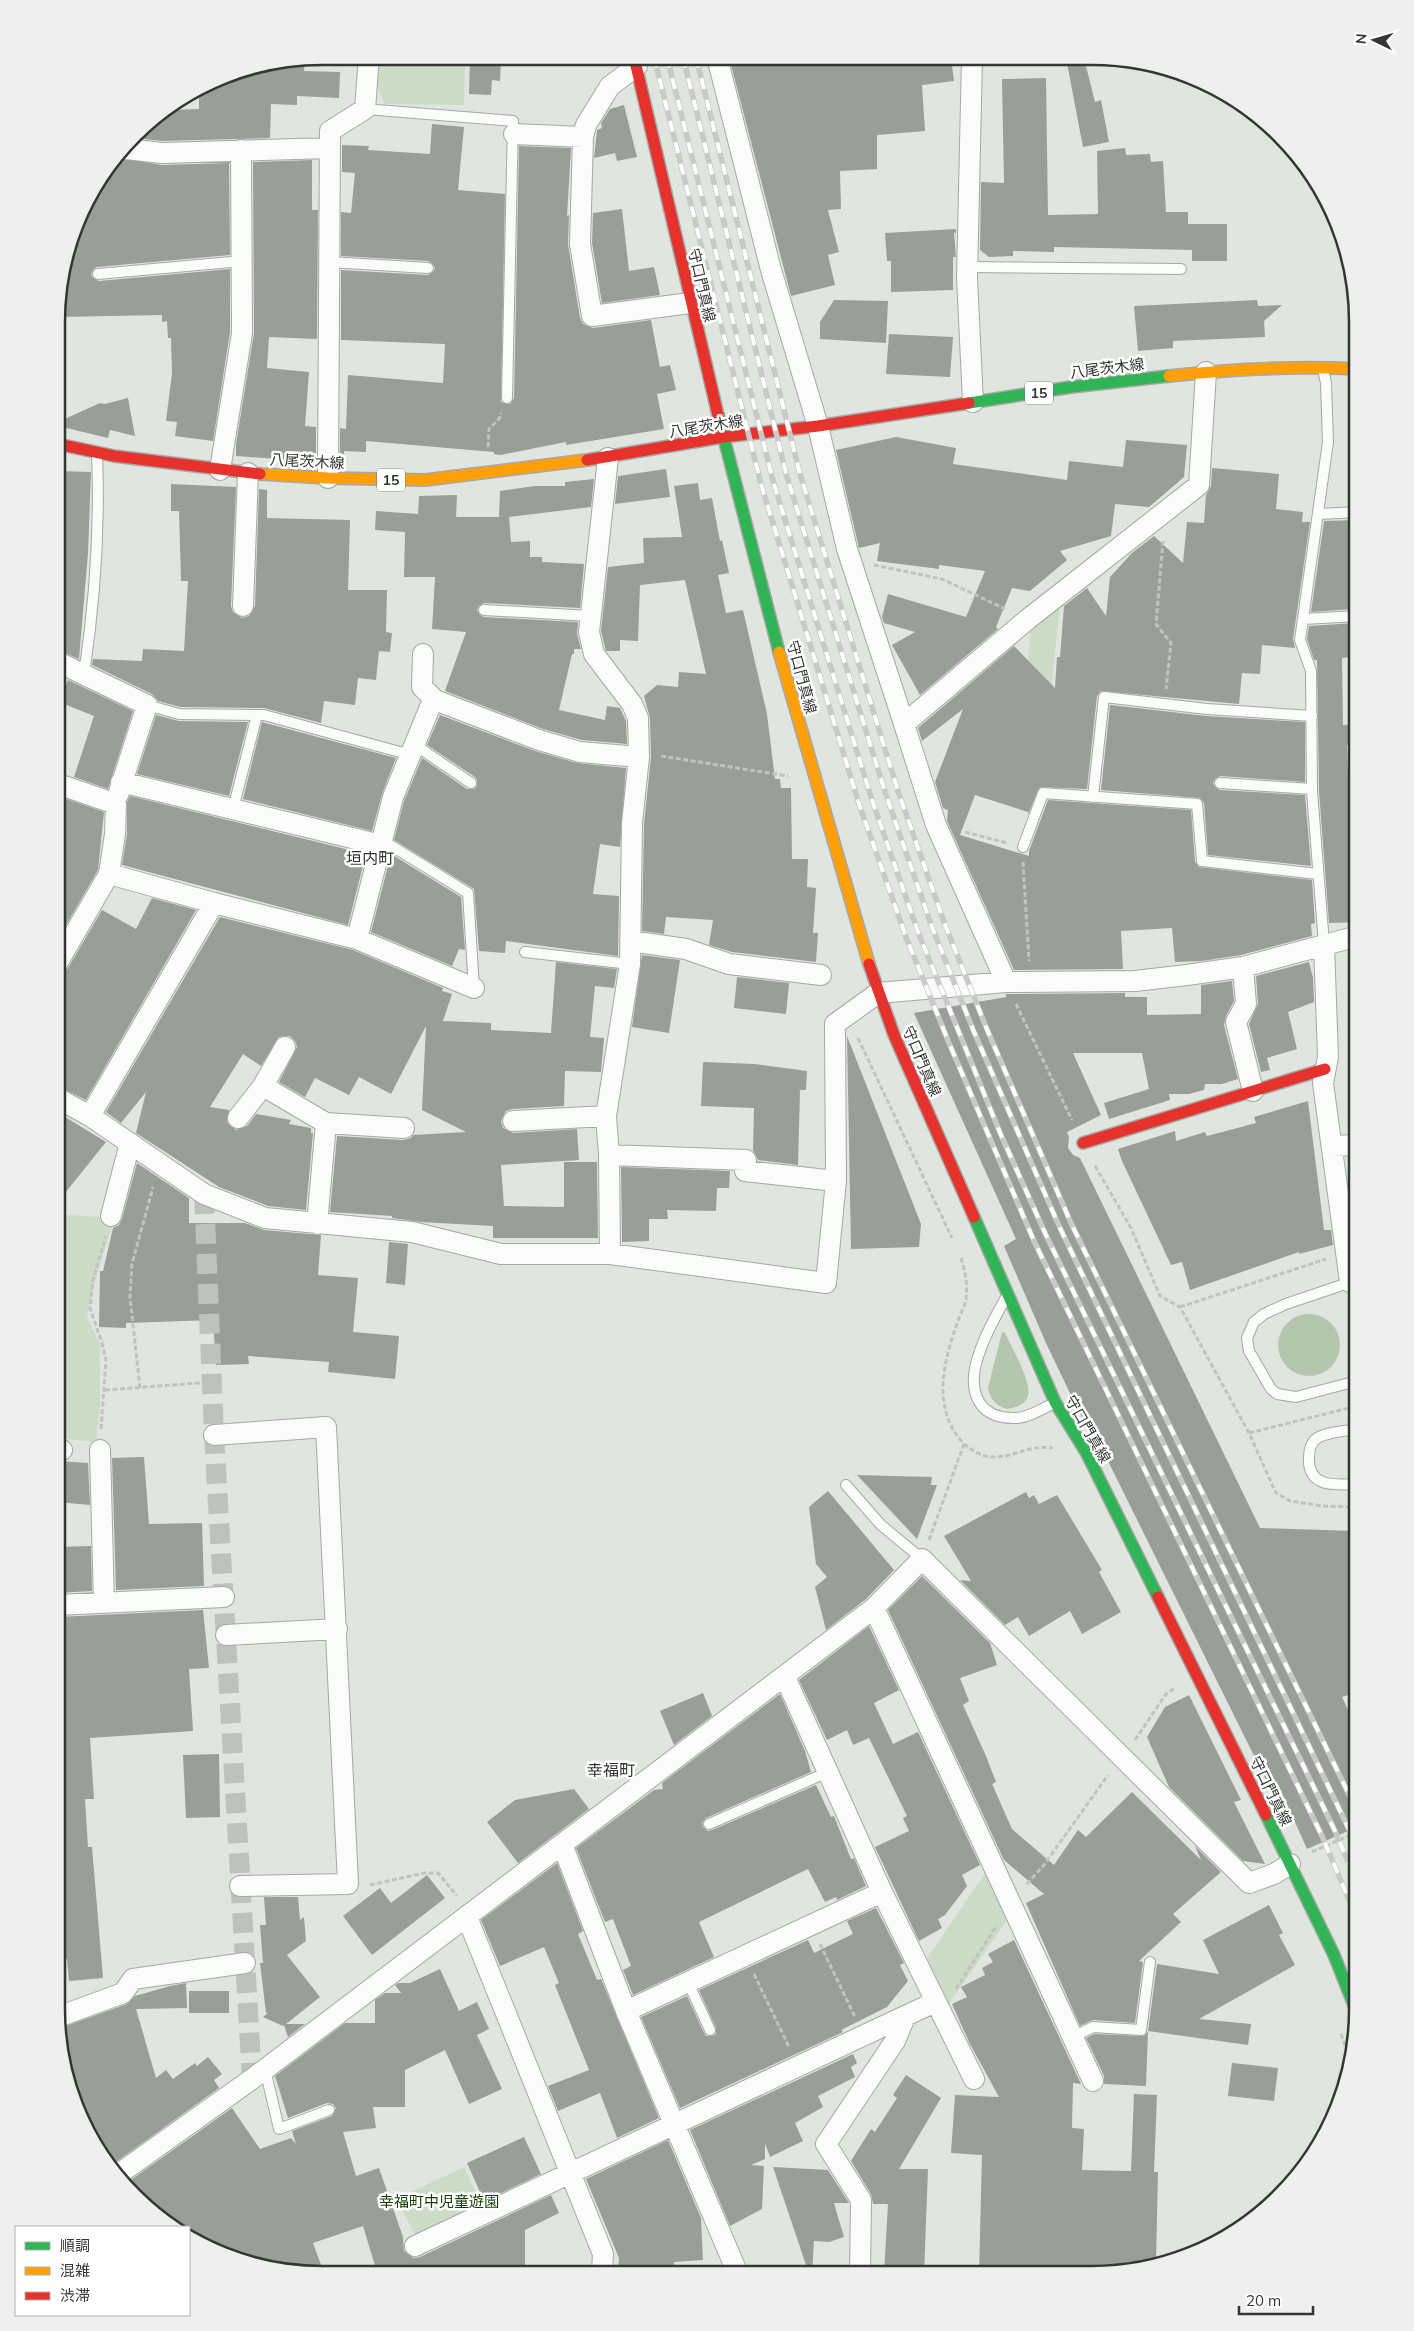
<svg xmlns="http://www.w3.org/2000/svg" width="1414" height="2331" font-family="Mulish,'Noto Sans JP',sans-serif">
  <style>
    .green { fill: #ccdcc6 }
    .forest { fill: #b4c7ae }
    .building { fill: #9a9e99 }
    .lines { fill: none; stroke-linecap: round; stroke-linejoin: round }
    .street-tunnel { stroke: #bec2bd; stroke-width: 20; stroke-dasharray: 20 10; stroke-linecap: butt }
    .lane-casing { stroke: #a5a8a4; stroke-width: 12 }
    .street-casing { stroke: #a5a8a4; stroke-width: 22 }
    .fast-casing { stroke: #a5a8a4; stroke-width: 14 }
    .slow-casing { stroke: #a5a8a4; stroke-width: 14 }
    .jam-casing { stroke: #a5a8a4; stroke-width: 14 }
    .path { stroke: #c2c3c1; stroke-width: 3; stroke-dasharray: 5 2.5; stroke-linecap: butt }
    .lane { stroke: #fafbfa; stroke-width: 10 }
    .street { stroke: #fafbfa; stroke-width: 20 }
    .fast { stroke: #30b455; stroke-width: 11 }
    .slow { stroke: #ff9f0a; stroke-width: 11 }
    .jam { stroke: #e5322d; stroke-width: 11 }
    .rail-casing { stroke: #c8c9c8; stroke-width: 5.5 }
    .rail { stroke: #fff; stroke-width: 4; stroke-dasharray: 11; stroke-linecap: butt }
    .labels { text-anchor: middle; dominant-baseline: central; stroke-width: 5; stroke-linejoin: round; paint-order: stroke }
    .shield { fill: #fff; stroke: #707370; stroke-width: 1 }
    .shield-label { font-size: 14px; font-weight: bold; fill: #333732 }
    .street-label { font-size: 15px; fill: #333732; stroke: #fff }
    .park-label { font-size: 15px; fill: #143d01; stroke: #fff }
    .neighbourhood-label { font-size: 16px; fill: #333732; stroke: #fff }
    .rim { fill: none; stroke: #333732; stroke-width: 2.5 }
  </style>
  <rect width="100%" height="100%" fill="#e1e5e0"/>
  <path class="green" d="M378,59l87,2 -1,44 -79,-1 -7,-16z
    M1060,605l-9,87 -26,-2 6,-63z
    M67,1215l48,3 -17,52 -11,46 13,29v61l-4,36 -39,-4v-180z
    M985,1873l25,43 -64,92 -20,-48z
    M464,2167l17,36 -66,32 -18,-36z"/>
  <path class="forest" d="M1278 1345a31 31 0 1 1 62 0a31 31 0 1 1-62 0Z
    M1002,1332l3,1c6,13 27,49 23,62 -2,10 -12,12 -21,14 -11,-3 -17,-10 -19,-21z"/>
  <path class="building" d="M729,57l86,1 6,6 54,-6h76l3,23 -32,4 3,46 -48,4v34l-37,2 1,38 -13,1 11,42 -11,3 7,30 -44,11z
    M470,58l31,1 -1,22 -8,-1 -1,15 -22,-1z
    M1066,58h18l11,44 6,-2 8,42 -26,5z
    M305,60l-1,11 36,1 -1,26 -42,-2v9l-26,-1 -1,34 -108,3 -28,-3 12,-16 21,-12 32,-1v-19l21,-14z
    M1046,78l2,137 50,-1 -1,-63 28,-3 1,7 24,-1 1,8 12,-1 3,51h22v12h39v37h-35v-11l-138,-3v5l-41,-1v5l-24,1 -9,-7 1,-68 23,1 -2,-104z
    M624,105l13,52 -20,4 -2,-8 -21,5 3,-28 5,-2 -1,-5 9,-14z
    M432,124l32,3 -6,63 47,4 -4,208 9,2 4,-6 5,-252 52,2 -4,68 2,-1 -1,29 12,74 3,6 10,4 58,-8 9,47 10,-2 6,25 -19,4 7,35 -98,16v-3l-66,13 -6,-1v-2l-128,-11v11l-22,-1v3h-4v-26l6,1 2,-54 95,8 2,-39 -104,-4v-70l87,5 5,-3 2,-4 -3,-5 -4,-2 -87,-5v-44l10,1 4,-40 -13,-1v-27l27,1 -1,4 62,4z
    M119,158l43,7 67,-2 1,92 -133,12 -3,2 -3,5 2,4 6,3 131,-12v63l-17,109 -38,-5 2,-14 -11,-1 6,-48 -1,-35h-3l-1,-17 -5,1v-7l-104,2v-30l26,-83z
    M312,160v50h6l-1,129 -48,-2 -2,31 42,4 -4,54 11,1v26l-12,-1v9l-68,-5v-12l18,-111 -1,-171z
    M622,209l7,62 25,-4 6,28 -58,8 -10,-60 1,-30z
    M956,229v5l-2,-2 2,25h-3v33l-62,2v-31h-4l-2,-28z
    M834,300l54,1 -2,42 -66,-4v-17z
    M1257,300l1,6 24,-1 -18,16 1,16 -92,4v7l-35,3 -4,-45z
    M889,334l64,3 -3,40 -64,-3z
    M128,398l7,38 -25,-6 -2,8 -50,-12v-4l42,-19 5,1z
    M896,437l60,11 -3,16 114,16 2,-19 54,6 3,-27 61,5 -3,32 -35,30 -34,-3 -4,32 -51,15 7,9 -37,31 -18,-3 -16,39 2,2 -78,66 -28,-50 23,-13 -31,-9 -2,-6 6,-23 78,23 19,-46 -46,-6v4l-62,-8 3,-18 -21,5 -23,-98z
    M1212,468l67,6 -3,35 27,3 -1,10h8l-17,117 2,9 -33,-3 -2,29 -18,-1 -3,31 -138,-13 -4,5 -10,93 -47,-2 -12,27v-2l-53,-17 -15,40 69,21v-5l19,-51 143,10 4,52 4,5 113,13 3,43 -4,1 1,12 -71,19 -39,6 -27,1 -3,-34 -51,3 2,38 -109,1 -67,-149 1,-11 -5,-2 -8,-26 28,-73 -41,32 -4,-13 96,-82 41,42 2,-31h3l4,-51 23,-18 19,28 4,-39 22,-24 22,-17 29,27 4,-41 17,1 2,-28 5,-9z
    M666,469l4,28 -55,7 3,-28z
    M58,471l33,1 -3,81 -9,106 -21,-9v-58l4,-62 -4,-14z
    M594,479l-3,28 -82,10 2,25 19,-1v16h12v5l42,2 -4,44 -96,-5 -5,3 -2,4 3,5 4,2 94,5 -1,12 4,15h-7v5h-2l-13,56 46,10 2,-14 13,2 6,13 1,23 -45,-4 -39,-11 -98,-38 21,-59 -34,-3 3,-52h-31l1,-45 -30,-2 1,-19 42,3 1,-18 38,-1 -1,22h43l1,-26 35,-5h30v-4z
    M698,483l2,17 12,-2 8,43 2,-1 7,33 -11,2 8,38 17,-3 24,104 8,65h5l1,9h10l1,71h16l-1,28 9,1 -3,45h5l-2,29 -84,-10 -23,-7 4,-25 -47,-3 -2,17 -22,-3 2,-107 7,-67 -1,-39 -6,-22 13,-11 21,2 1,-15 27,2 -21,-94 -45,5 -2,56 -18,-1v11h-14l-5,-20 7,-64 36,-4 -1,-25 39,-1 -8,-51z
    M171,484l65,3 -5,119 2,6 9,6 7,-2 6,-10 4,-117 8,1v28l83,2 -2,70h39l-1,42 6,1 -2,19 -11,-1 -3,29 -18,-2 -3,27 -31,-4 -3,22 -57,-15 -84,-1 -22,-6 -6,-7 -60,-29 1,-6 49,2 1,-12 41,2 4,-70h-7l-2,-70h-8z
    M1358,520v76h-6l1,13 -42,3 13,-91z
    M1355,623l3,33 -16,2 1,67 12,-1 1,21h-9l2,58 9,-1v53h-3l3,67 -29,1 -10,-132 -2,-131h-3l-7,-21 2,-13z
    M68,680l65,31 -25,78 -34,-12 20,-61 -35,-14z
    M1110,705l96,11 99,6v60l-85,-6 -5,3 -2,4 3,5 4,2 85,5 6,71 -103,-11 -4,-52 -4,-5 -99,-8z
    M156,715l23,6 69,1 -19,74 -92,-22z
    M440,715l95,36 42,12 49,5 -6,79 -20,-3 -7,50 26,2 -1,60 -112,-15 -1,12 -26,-2 -5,-62 -80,-49 10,-39 18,-43 45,31h7l3,-3v-6l-2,-3 -48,-32z
    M262,722l134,36 -14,36 -10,37 -129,-32z
    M58,796l46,16 -6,58 -40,69v-101l4,-16 -4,-1z
    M130,796l236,58 -18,71 -226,-60 5,-31v-32z
    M391,854l70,43 4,53 -6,-1 -7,17 -81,-34z
    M152,898l44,12 -110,190 -29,-14 1,-112 5,-2 5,-4 34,-58 34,19z
    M220,917l133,33 90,38 -1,3 10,3 -9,27 48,2v7l60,3 5,-71 61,7 -3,19 -19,-2 -5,51 14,1 -3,34 -36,-1 -1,35 -52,3 -6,2 -5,10 2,7 10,5 64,-4 2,31 -78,5 3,41 60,1v-45h33l1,76h-105v-12l-72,-4 -29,-4v-2l-62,-4 7,-76 66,4 8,-2 2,-3 53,-3 -44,-22 4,-84 -35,68 -32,-17 -10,18 -34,-17 -10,19 -26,-15 18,-35 -2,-6 -5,-5 -11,1 -18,29 -18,-12 -33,53 19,3 -2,12 9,8 11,-4 9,-12 35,6 -2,4 22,4v5h2l-7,77 -38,-4 -49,-19 -83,-54 10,-41 -25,31 -15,-11z
    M642,955l38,5 -11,73 -37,-6z
    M1309,962l4,16 1,24 -26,10 9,37 -30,9 3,12 -9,2 -12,-48 9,-20 -2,-28z
    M737,977l52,6 -3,31 -52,-6z
    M1232,981l2,20 -8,15 -2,9 14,54 -16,5h-17l-1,6 -15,4h-20l1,6 -61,19 -5,-16 45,-14 -7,-36h-69l28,62 -34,17 2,5 -1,11 5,7 7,3 180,370 95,3 2,20v141l-15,5 15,32v98l-50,22 -29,-65 -8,4 -170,-343 -21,-33 -33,-69 -42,-97 12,-7 -102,-226 92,-16v-3l119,-1v4h22v18l54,-1v-29z
    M847,1036l74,188 -2,23 -68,2z
    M703,1062l52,2 52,7 -1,19h-6l-2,75 -40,-5 -5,-10 1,-42 -53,-2z
    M1308,1101l16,129h7l2,15 -34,9v-2l-109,38 -8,-28 -11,3 -49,-104 -4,-12 57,-18 1,10 29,-9 2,4 49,-13 -2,-6z
    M57,1112l49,30 -49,61z
    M137,1163l52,35v25h56l19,7 57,5 -3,40 40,3 -5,54 46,4 -4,43 -67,-7 1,-10 -81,-6 1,8 -33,1 -3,-45 -87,3v5l-27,-1 1,-56h3l10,-43 6,-3 3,-6z
    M621,1167l109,4 -1,17h-12l-1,23 -49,-1 1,9h-19v22l-27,1z
    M1357,1180v59h-1l-8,-57z
    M389,1242l19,2 -3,41 -19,-2z
    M144,1457l5,67 53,-1 2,63 -88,4 -4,-132z
    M57,1461l31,2 2,42 -33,-3z
    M857,1475l75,2 -1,8h6l-20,54z
    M828,1491l66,79 -28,29 -40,31 -11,-43 12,-10 -11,-13 -7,-57z
    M1026,1492l3,6 5,-3 5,9 18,-9 45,75 -3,2 22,40 -39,22 -12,-23 -41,25 -11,-19 -13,8 -45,-45 11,1 -27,-45z
    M91,1546l1,45 -35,2v-46z
    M922,1576l68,67 7,22 -37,13 9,23 -6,4 23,51 10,26 -4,2 20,45 42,36 24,-35 8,7 46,-45 69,68 -6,-14 26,26 -48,42 8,8 -42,39 4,1 -8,61 -42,-3 -13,6 -54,-123 18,-9 -40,-34 -116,-250z
    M203,1610l6,58 -20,1 4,62 -103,7 4,61h-9l3,48h4l11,131 -34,3 -2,-22 -11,1 1,-148h2l-2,-42v-153z
    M869,1626l30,64 -25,13 19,41 25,-12 62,133 -18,10 5,11 -22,29 -7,4 4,9 -23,13 -44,-94 34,-16 -6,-13 4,-2 -38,-78 -16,7 -6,-15 -20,10 -28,-60z
    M703,1693l9,23 -38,29 -14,-34z
    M780,1694l25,57 6,21 -105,46 -4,5 1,4 5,4 4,-1 104,-45 15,32 3,-1 17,43 3,-1 12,28 -29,14 -1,-3 -11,5 -17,-33 -109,53 15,35 -81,38 -10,-25 8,-4 -18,-47 -8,3 -29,-74 78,-58 9,-1 -1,-6z
    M1189,1695l52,105 -7,2 31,62 -22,-3 -74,-74 -22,-50 18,-30z
    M219,1754l1,63 -34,1 -3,-63z
    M574,1789l15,20 -71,54 -31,-41 28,-22z
    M557,1863l26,68 -5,3 19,46 4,-1 58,139 -42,20 -17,-45 -42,18 -10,-25 41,-16 -34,-85 4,-2 -15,-36 -44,19 -19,-46z
    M427,1875l18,23 -73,57 -29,-39 37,-28 11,15z
    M264,1897h34l2,23 4,-3 2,24 -19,14 33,42 -34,27h19l-17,13 -4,-12 -1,1 -20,-9 5,-4h-2l-6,-50h3l-3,-38h6z
    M1269,1905l14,28 -4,2 16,30 -96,54 52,5 -3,21 -100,-14 -2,55 -42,-2v-8l-18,-38 8,-4 50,2 4,-5 9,-67 62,10 -16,-34z
    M876,1908l28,55 -4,2 8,16 -21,26 -46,23 2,2 -163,76 -39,-91 46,-21 17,37 2,3h6l4,-2v-6l-17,-38 109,-50 6,13 39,-19 -6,-13z
    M1014,1940l67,144 -8,-1 -1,45 12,1 -2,41 49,1 3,-77 23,1 -3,77h4l-2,90 -64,13 -113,-1 3,-119 -31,-2 4,-58 44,2 -29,-53 -18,-40 15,-7 -6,-10 24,-12 -3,-7 11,-6 -5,-8z
    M440,1969l19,42 18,-9 12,27 -12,6 25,54 -33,15 -24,-54 -40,20v37h-32l3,21 -33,4 13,44 23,-8 24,69 1,14 10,7 6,-1 131,-62 8,18 -34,17v43h-157l8,-4 -13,-43 -50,17 11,30h-37l-67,-18 -31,-19v-9h-16l-13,-7 -35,-36 107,-76 28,41 31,-11 5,6 -4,-13 40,-15 4,-8 -3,-4 -6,-1 -39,15 -13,-42 70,-53h30v-23l10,-7h16l-6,-8 3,-2h12z
    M186,1983l1,25 -51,1 20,69 10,-8 7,9 22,-16 2,3 11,-9 14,17 -8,6 5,8 -110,79 -33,-56 -16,-83 67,-24 8,-8 35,-10z
    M189,1991h40v22h-40z
    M853,2054l4,9 -6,4 4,10 -37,19 5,11 -28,16 8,18 -33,16 -5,-14v16l-14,6 13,1 -2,43 -32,17 -40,-96z
    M1232,2063l46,5 -4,33 -46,-5z
    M906,2075l35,23 -42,71h29l-4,105h-40l4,-70h-15l-2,-10 -20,-33 20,-32 4,3 22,-34 -4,-3z
    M524,2137l17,37 -57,27 -17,-38z
    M668,2140l33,78 2,42 -29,2 -1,12 -55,-1 1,-15 -33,-79z
    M773,2167l55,3 21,33h-15l10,34 -15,5 -15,-1 -2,33h-3z"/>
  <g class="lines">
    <path class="street-tunnel" d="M204,1194l10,241 38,644"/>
    <defs>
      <path id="lane" d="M365,109l148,12 -6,277
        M329,262l99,6
        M967,267l214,2
        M98,274l144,-13
        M1323,369l3,14 2,59 -28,198 11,31 1,120 12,153
        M1319,514l39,-2
        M484,610l107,6
        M1303,619l55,-3
        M84,674c11,-73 16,-147 13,-220
        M147,705l32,9 85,1 147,40
        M415,745l56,38
        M1220,783l92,6
        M1093,797l11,-100 103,12 105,7
        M233,809l24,-94
        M382,840l86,53 6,95
        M1023,847l20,-54 154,11 5,57 116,13
        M525,952l105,12
        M1354,1281l-68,23 -22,10 -10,8 -7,16 2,13 22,38 6,5 19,3 61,-16
        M1005,1299c-9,17 -19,34 -25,52 -13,34 -7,68 36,67 12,0 27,-10 39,-15
        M1357,1484c-22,1 -50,4 -48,-27 0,-6 2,-14 7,-18 9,-7 30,-8 41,-10
        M846,1485l35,40 41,34
        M709,1824l119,-52
        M688,1982l22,48
        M1073,2037l20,-10 48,3 9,-68
        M265,2069l14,60 50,-19"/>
      <path id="street" d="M717,57l54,213 47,156 29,123 57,175
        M972,58l-5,220 6,124
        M637,66l-27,20 -24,39 -3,12 -3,107 12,72 98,-13
        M514,134l69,3
        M126,149l36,4 168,-5
        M608,458l-19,174 5,22 38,50 6,14 1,39 -7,66 -2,141 -24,152 3,39 1,99
        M220,470l22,-137 -1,-183
        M328,478l2,-347 35,-22 4,-53
        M243,606l5,-133
        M423,654l-1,33 13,13 104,40 41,12 59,5
        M58,662l89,43 -29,90
        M121,782l260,63
        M109,874l105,29 143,36 36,-142 37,-90 5,-7
        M357,939l117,49
        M630,941l56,8 43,15 92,11
        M1324,944l4,113 -5,26 27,199
        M58,962l51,-88 6,-40 1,-30 -58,-20
        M1243,967l3,37 -10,18 17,69
        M1006,982l-70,-157 -32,-101 124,-105 171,-134 7,-113
        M263,1086l63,37 78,5
        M57,1098l33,18 114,78 61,24 147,14 89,22h109l216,29 10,-102 -1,-157 43,-31 128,-11 129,-1 52,-6 56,-8 115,-31
        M90,1116l124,-213
        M238,1118l25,-32 22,-39
        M513,1121l93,-5
        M1332,1146l25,-1
        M609,1155l137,5 -1,11 91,10
        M111,1216l19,-73
        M317,1224l9,-101
        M214,1435l112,-8 22,457 -108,2
        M57,1449l5,1
        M100,1450l4,153
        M57,1605l167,-8
        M874,1608l219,473
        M226,1635l111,-6
        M785,1677l97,215 92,187
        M562,1844l64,167 112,263
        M467,1917l136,337 -1,19
        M626,2011l256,-119
        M58,2017l65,-24 10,-14 112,-16
        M116,2176l136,-97 622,-471 48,-49 327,324 25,-9 16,-10
        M415,2246l520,-244
        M860,2274l1,-74 -35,-56 69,-103 10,-24"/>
      <path id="fast" d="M969,403l102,-16 98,-11
        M718,415l61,237
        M974,1217l81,185 31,50 72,145
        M1266,1815l68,140 23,58"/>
      <path id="slow" d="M1169,376c62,-7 126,-10 189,-7
        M260,474l68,4 97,2 162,-20
        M779,652l90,312"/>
      <path id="jam" d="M634,57l84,358
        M58,444l56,12 146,18
        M587,460l136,-23 95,-11 151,-23
        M869,964l25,71 80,182
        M1083,1143l242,-74
        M1158,1597l108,218"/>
    </defs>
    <use href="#lane" class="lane-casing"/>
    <use href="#street" class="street-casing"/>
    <use href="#fast" class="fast-casing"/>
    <use href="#slow" class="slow-casing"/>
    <use href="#jam" class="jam-casing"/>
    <path class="path" d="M488,447l1,-18 10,-10 2,-6
      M1163,541l-7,83 15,19 -5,46
      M874,565l68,14 63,30
      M661,756l127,20
      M965,832l42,11
      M1023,862l6,99
      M1016,1004l56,116
      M858,1038l94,200
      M1095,1166l36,62 29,68 20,11 69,126 27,60 14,8 32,5 35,1
      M961,1258c4,13 7,27 5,41 -1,8 -7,17 -9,25 -12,34 -23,74 -3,107 6,11 19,22 32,25 25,5 40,-12 67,-8
      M1180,1307l146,-48
      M140,1388l-10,-91 2,-33 21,-77
      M105,1390l107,-8
      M101,1429l5,-69 -4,-17 -12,-35 3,-28 13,-44
      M1249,1433l108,-27
      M929,1540l35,-96
      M1135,1740l31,-46 9,-6
      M1312,1852l45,-20
      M1027,1884l17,-19 64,-90
      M370,1885l54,-12h14l19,23
      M820,1944l35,73
      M754,1974l35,73
      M956,1989l41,-64
      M1341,2034l9,25"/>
    <use href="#lane" class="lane"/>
    <use href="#street" class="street"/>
    <use href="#fast" class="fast"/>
    <use href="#slow" class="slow"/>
    <use href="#jam" class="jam"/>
    <defs>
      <path id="rail" d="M654,57l107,427 98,320 47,133 43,106 85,198 288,595 35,83
        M667,57l106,424 99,319 46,132 83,203 45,100 289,596 22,52
        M683,57l104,420 99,318 46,132 42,105 86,196 297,618
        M696,57l104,417 98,317 46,131 42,105 85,196 286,588"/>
    </defs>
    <use href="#rail" class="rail-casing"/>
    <use href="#rail" class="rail"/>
  </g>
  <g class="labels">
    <g class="shield">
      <rect x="1025" y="381.5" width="28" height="23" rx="4"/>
      <rect x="377" y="468.5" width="28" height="23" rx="4"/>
    </g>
    <g class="shield-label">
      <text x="1039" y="393">15</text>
      <text x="391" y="480">15</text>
    </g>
    <g class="street-label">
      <text transform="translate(702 285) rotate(77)">守口門真線</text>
      <text transform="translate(1107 368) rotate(-7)">八尾茨木線</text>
      <text transform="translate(706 426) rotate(-9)">八尾茨木線</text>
      <text transform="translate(307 461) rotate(3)">八尾茨木線</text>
      <text transform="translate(802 677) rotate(75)">守口門真線</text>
      <text transform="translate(922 1061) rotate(67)">守口門真線</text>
      <text transform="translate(1088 1429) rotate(60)">守口門真線</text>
      <text transform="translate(1271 1791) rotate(64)">守口門真線</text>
    </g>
    <g class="park-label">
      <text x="439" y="2201">幸福町中児童遊園</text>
    </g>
    <g class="neighbourhood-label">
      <text x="370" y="858">垣内町</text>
      <text x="611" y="1770">幸福町</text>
    </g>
  </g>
  <path d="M0 0H1414V2331H0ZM322 65H1092A257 257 0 0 1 1349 322V2009A257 257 0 0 1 1092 2266H322A257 257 0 0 1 65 2009V322A257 257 0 0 1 322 65Z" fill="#efefef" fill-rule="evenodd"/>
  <path class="rim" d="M322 65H1092A257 257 0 0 1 1349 322V2009A257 257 0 0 1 1092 2266H322A257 257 0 0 1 65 2009V322A257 257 0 0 1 322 65Z"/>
  <rect x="15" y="2226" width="175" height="90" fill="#ffffff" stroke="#adafad"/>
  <rect x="25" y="2242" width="25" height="8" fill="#30b455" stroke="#adafad"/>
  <text x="60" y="2251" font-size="15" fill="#333732">順調</text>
  <rect x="25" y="2267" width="25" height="8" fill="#ff9f0a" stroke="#adafad"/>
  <text x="60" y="2276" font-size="15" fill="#333732">混雑</text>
  <rect x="25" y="2292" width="25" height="8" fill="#e5322d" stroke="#adafad"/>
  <text x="60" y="2301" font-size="15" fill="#333732">渋滞</text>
  <g transform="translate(1374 40) rotate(275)" stroke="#ffffff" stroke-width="4" paint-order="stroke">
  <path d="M0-4L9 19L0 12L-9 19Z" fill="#333732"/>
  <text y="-8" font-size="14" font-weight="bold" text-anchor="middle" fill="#333732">N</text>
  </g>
  <path d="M1239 2306v8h74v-8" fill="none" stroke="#333732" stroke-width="2.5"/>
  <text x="1246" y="2306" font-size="15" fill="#333732" stroke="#ffffff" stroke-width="4" paint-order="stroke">20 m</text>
</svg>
